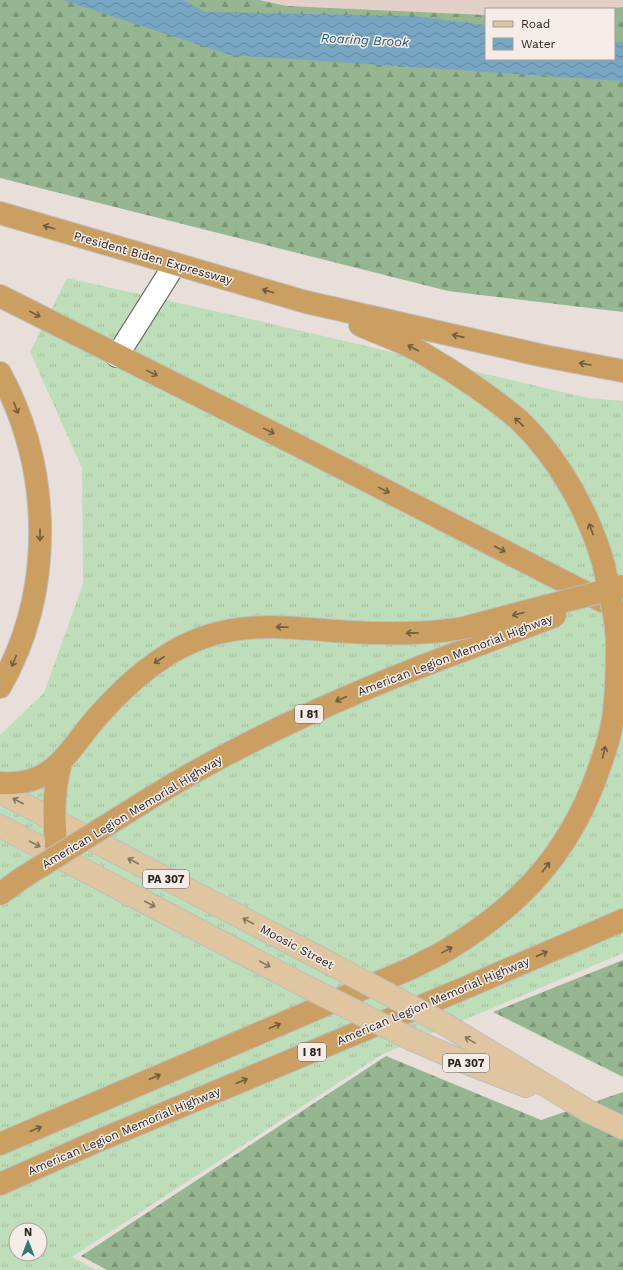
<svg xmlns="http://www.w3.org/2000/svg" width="623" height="1270" font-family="'Work Sans',sans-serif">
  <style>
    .built { fill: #e2d0c9 }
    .grass { fill: url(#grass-tufts); fill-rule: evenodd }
    .forest { fill: url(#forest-firs) }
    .water { fill: url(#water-waves) }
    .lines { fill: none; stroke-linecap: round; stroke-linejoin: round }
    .minor-casing { stroke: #69615d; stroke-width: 24 }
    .major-casing { stroke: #bebebd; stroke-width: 24 }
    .highway-casing { stroke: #bebebd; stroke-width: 24 }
    .minor { stroke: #fff; stroke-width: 22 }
    .major { stroke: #e0c5a1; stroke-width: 22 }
    .highway { stroke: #cb9f62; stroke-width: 22 }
    .major-bridge-casing { stroke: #bebebd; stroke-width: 24; stroke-linecap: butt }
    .highway-bridge-casing { stroke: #bebebd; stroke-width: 24; stroke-linecap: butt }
    .major-bridge { stroke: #e0c5a1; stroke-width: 22 }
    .highway-bridge { stroke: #cb9f62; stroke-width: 22 }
    .oneway { stroke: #715c3f }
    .oneway2 { stroke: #847562 }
    .labels { text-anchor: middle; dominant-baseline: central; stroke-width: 3; stroke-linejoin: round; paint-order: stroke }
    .shield { fill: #f6ece7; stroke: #66615e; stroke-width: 1 }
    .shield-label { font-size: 11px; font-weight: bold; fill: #282523 }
    .street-label { font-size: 12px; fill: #282523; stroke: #f6ece7 }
    .water-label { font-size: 13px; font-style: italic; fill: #1e5775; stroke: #f6ece7 }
  </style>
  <defs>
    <pattern id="grass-tufts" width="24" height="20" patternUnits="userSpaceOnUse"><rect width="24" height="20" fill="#bedeb9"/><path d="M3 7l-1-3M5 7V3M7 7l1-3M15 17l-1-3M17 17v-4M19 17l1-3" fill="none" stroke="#a3be9f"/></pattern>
    <pattern id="forest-firs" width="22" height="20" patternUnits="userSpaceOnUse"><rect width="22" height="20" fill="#95b690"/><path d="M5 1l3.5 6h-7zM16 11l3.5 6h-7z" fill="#7a9475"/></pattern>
    <pattern id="water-waves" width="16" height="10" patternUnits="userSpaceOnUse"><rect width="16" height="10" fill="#78a6c2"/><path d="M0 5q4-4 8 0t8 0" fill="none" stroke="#62879d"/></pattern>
  </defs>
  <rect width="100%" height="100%" fill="#e9dfda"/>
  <path class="built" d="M259,0h364v7l-24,2h-113v6l-199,-9z"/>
  <path class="grass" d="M67,278l188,42 333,78 35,3v552l-242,102 -309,202 24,13h-96v-535l44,-42 39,-109 -1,-116 -52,-116zM16,1230h24v24h-24z"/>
  <path class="forest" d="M0,0h259l28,6 199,9v44h128v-50h-15l24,-2v305l-175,-21 -448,-113z
    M623,960v117l-130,-65z
    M386,1056l155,64 82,-28v178h-516l-26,-14z"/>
  <path class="water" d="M63,0h121l21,12 209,4 72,9v34h128v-18l9,1v39l-393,-26z"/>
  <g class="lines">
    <defs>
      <path id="minor" d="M117,356l58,-92"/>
      <path id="major" d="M0,792l333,173
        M0,826l299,157
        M446,1025l142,86 35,17
        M413,1040l44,19 69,27"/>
      <path id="highway" d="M0,213l306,89 238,54 79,15
        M0,296l295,148 307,157
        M360,325c17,8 36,14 53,23 12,6 23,14 34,20 25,16 50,33 72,52 39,37 71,94 85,146
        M0,373c52,96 55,218 0,314
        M0,783c56,4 67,-33 99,-68 22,-25 46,-47 75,-64 59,-34 113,-23 177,-19 33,2 66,2 99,-2
        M144,802c105,-66 221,-116 337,-158
        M57,855c-3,-32 -5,-61 4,-92
        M0,1144l412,-176c12,-7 26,-12 38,-20 69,-42 116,-92 145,-168 7,-20 15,-40 18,-61 4,-26 4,-52 4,-79
        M0,1184l93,-41 374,-156 156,-67"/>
    </defs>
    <use href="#minor" class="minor-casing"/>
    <use href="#major" class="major-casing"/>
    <use href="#highway" class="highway-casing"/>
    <use href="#minor" class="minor"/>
    <use href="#major" class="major"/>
    <use href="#highway" class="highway"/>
    <defs>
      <path id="major-bridge" d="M333,965l113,60
        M299,983l114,57"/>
      <path id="highway-bridge" d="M604,566l11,53 2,21
        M450,630l13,-2 160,-42
        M481,644l74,-28
        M0,894l22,-16 122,-76"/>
    </defs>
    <use href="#major-bridge" class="major-bridge-casing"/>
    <use href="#highway-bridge" class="highway-bridge-casing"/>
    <use href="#major-bridge" class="major-bridge"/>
    <use href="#highway-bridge" class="highway-bridge"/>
  </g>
  <defs><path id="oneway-shaft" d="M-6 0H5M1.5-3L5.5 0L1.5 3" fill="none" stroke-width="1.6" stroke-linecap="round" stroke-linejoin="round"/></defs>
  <g class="oneway">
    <use href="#oneway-shaft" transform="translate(49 227) rotate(-164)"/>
    <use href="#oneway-shaft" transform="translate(268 291) rotate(-164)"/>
    <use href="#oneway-shaft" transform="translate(35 314) rotate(27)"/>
    <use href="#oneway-shaft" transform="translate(458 336) rotate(-167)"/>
    <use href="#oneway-shaft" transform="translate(413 348) rotate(-153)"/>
    <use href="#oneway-shaft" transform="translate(585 364) rotate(-170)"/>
    <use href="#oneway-shaft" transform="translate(152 373) rotate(26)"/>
    <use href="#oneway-shaft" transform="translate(16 408) rotate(69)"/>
    <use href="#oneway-shaft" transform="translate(519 422) rotate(-136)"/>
    <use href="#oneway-shaft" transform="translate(269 431) rotate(26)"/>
    <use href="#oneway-shaft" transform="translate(384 490) rotate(26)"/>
    <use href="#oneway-shaft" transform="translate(591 529) rotate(-111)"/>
    <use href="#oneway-shaft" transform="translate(40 535) rotate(90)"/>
    <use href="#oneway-shaft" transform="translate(500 549) rotate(27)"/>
    <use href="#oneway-shaft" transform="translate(518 614) rotate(165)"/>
    <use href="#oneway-shaft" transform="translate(282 627) rotate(-178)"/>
    <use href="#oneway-shaft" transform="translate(412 633) rotate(179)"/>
    <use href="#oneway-shaft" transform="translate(159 660) rotate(147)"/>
    <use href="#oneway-shaft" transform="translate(14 661) rotate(112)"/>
    <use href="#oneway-shaft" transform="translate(341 699) rotate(156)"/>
    <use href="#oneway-shaft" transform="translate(604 752) rotate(-76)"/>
    <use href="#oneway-shaft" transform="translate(546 867) rotate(-53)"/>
    <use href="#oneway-shaft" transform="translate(447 950) rotate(-29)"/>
    <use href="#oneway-shaft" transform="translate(542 954) rotate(-23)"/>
    <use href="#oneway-shaft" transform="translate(275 1026) rotate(-23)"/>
    <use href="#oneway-shaft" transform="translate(155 1077) rotate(-23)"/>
    <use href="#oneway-shaft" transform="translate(242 1081) rotate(-23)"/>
    <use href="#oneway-shaft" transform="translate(36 1129) rotate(-23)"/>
  </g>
  <g class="oneway2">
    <use href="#oneway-shaft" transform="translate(18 801) rotate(-153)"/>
    <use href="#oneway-shaft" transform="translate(35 844) rotate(27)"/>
    <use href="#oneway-shaft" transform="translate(133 861) rotate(-152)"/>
    <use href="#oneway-shaft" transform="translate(150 904) rotate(27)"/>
    <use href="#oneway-shaft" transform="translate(248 921) rotate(-152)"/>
    <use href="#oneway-shaft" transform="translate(265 964) rotate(28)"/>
    <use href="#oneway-shaft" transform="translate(470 1040) rotate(-149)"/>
  </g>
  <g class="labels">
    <g class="shield">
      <rect x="295" y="705" width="28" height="18" rx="3"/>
      <rect x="143" y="870" width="46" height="18" rx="3"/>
      <rect x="298" y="1043" width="28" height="18" rx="3"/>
      <rect x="443" y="1054" width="46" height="18" rx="3"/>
    </g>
    <g class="shield-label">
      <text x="309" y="714">I 81</text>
      <text x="166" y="879">PA 307</text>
      <text x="312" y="1052">I 81</text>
      <text x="466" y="1063">PA 307</text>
    </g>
    <g class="street-label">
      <text transform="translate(153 258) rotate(16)">President Biden Expressway</text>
      <text transform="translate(455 655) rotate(-21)">American Legion Memorial Highway</text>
      <text transform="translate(132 812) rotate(-31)">American Legion Memorial Highway</text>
      <text transform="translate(297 947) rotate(28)">Moosic Street</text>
      <text transform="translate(433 1001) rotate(-23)">American Legion Memorial Highway</text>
      <text transform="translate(124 1131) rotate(-23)">American Legion Memorial Highway</text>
    </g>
    <g class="water-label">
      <text transform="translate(365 40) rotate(3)">Roaring Brook</text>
    </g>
  </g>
  <rect x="485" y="8" width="130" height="52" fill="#f6ece7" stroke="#a49c99"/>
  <rect x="493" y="21" width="20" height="6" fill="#e0c5a1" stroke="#a49c99"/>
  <text x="521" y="28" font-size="12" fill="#282523">Road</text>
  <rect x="493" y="38" width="20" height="12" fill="url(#water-waves)" stroke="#a49c99"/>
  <text x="521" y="48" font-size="12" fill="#282523">Water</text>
  <g transform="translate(28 1242)"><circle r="19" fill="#f6ece7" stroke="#a49c99"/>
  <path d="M0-3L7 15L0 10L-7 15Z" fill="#327a74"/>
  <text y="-6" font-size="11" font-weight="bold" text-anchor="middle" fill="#282523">N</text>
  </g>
</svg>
